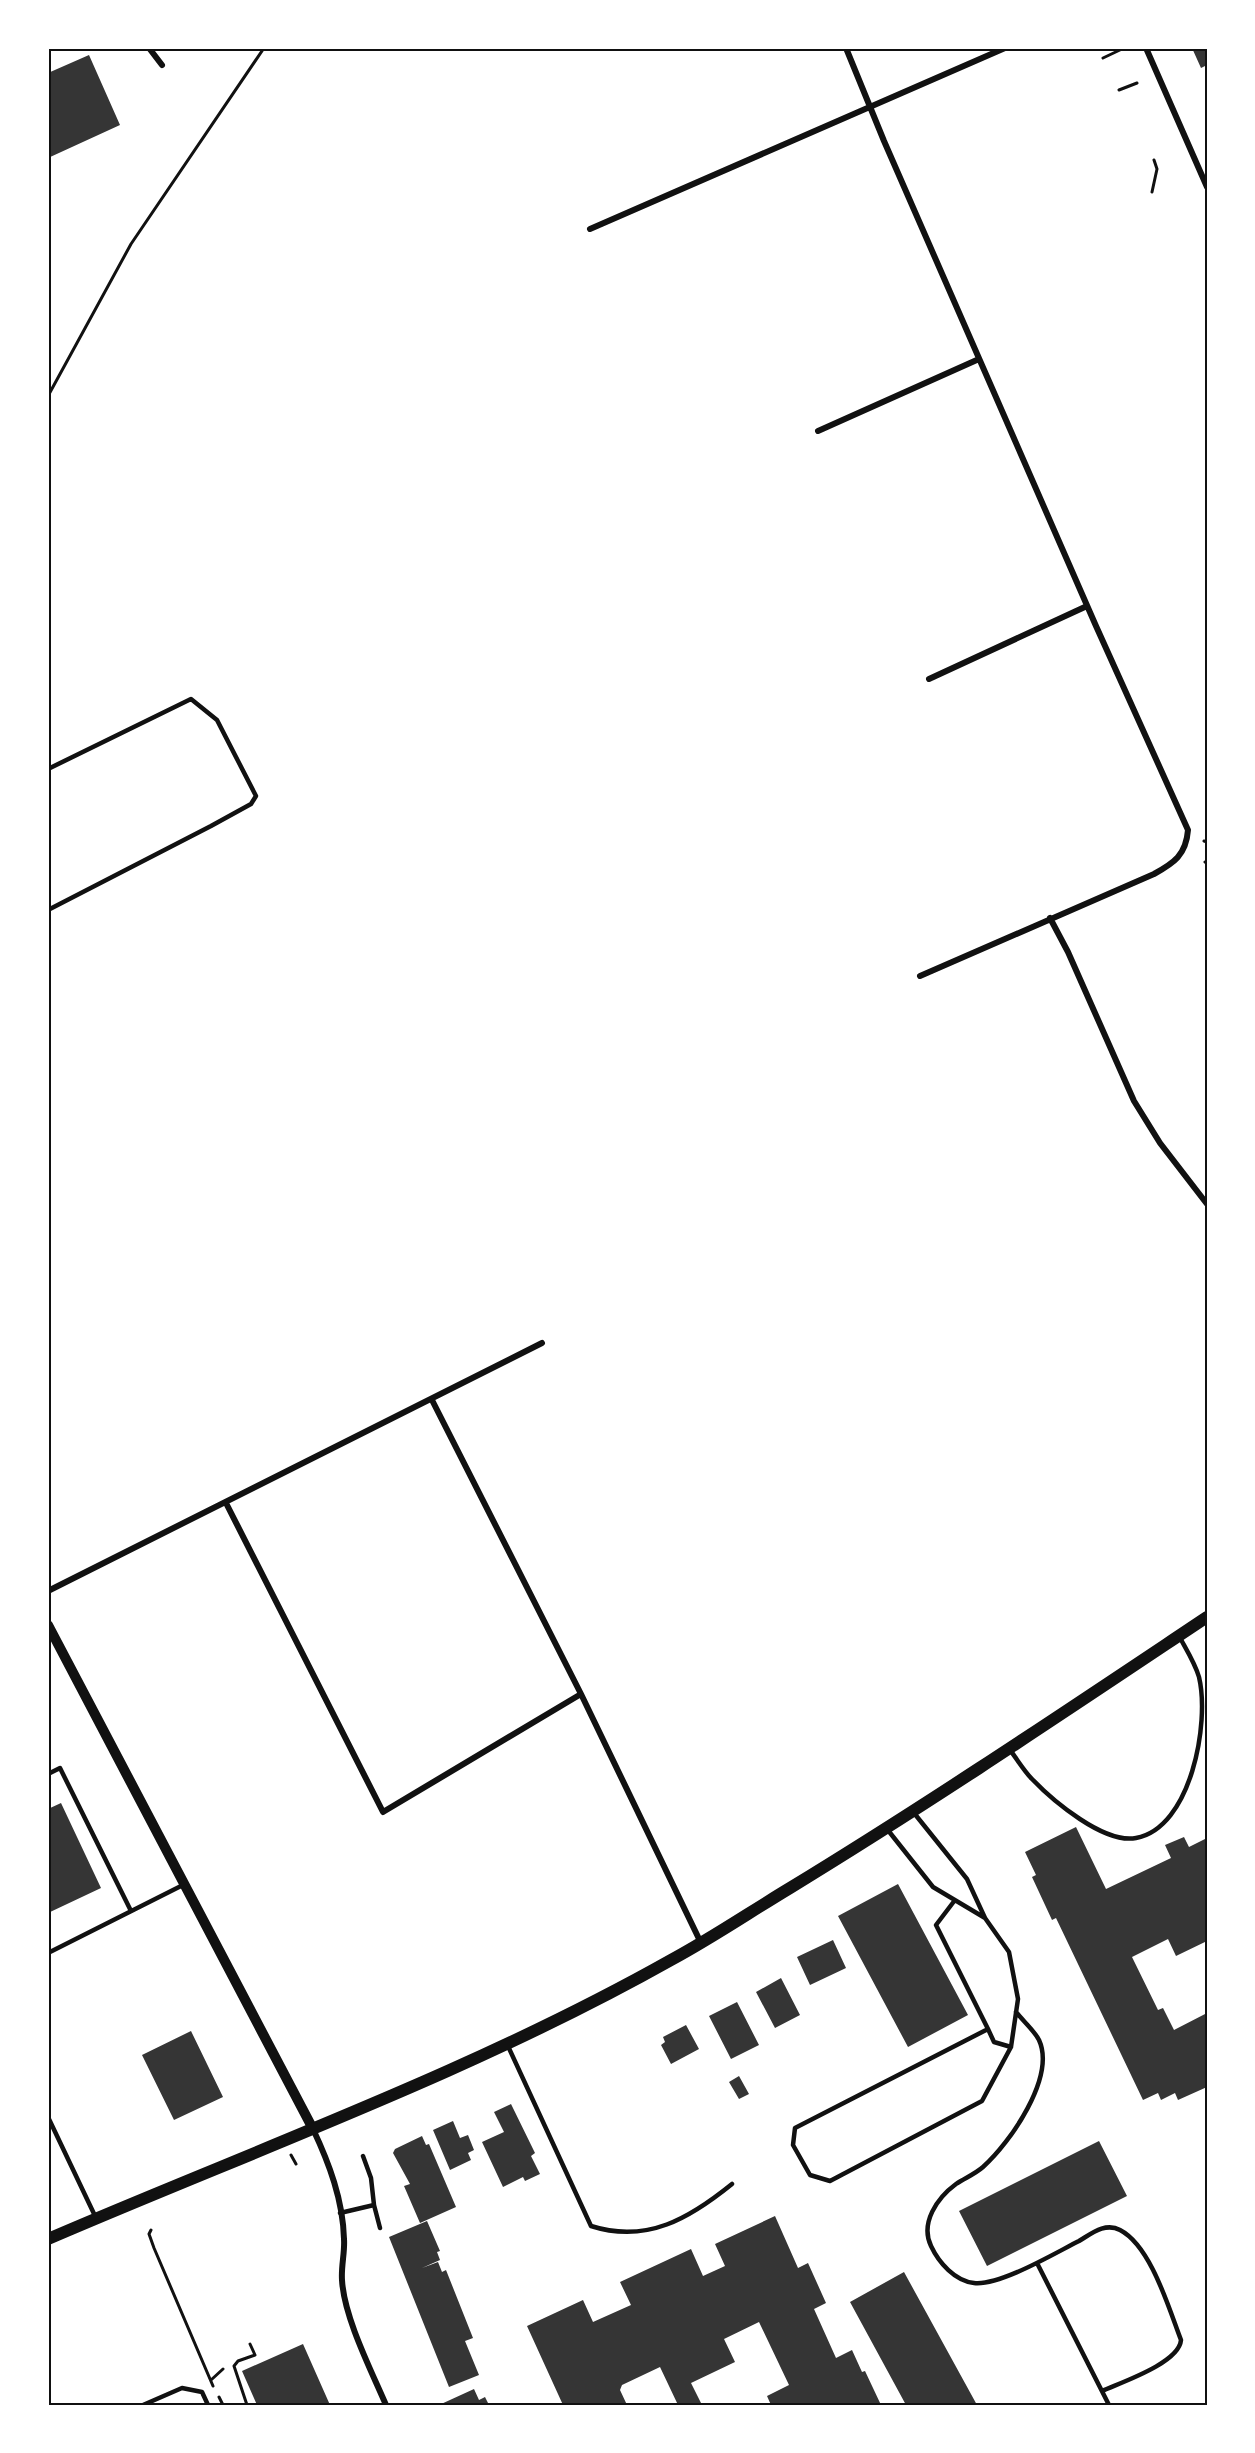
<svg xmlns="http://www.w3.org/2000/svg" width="1255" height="2453" font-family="'Archivo Narrow',sans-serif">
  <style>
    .building { fill: #353535 }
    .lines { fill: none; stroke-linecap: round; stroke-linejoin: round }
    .path { stroke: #111; stroke-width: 3 }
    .service { stroke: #111; stroke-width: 4.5 }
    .minor { stroke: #111; stroke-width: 6 }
    .tertiary { stroke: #111; stroke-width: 10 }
    .secondary { stroke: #111; stroke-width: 12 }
    .neatline { fill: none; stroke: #111; stroke-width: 2 }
  </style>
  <rect width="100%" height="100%" fill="#fff"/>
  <path class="building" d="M1192,48h15v17l-6,3z
    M89,55l31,70 -72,33v-85z
    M61,1803l40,85 -53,25v-104z
    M1076,1827l30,62 65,-31 -6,-13 19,-8 5,10 18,-9v103l-31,15 -8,-17 -36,18 26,53 5,-2 11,22 33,-17v74l-29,13 -3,-7 -14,7 -3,-7 -15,7 -87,-182 -4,2 -20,-43 4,-2 -11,-23z
    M898,1884l70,131 -60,32 -70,-131z
    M833,1940l13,28 -36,17 -13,-28z
    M781,1978l19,37 -25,13 -19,-36z
    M737,2002l22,43 -28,14 -22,-43z
    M686,2025l13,24 -28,15 -10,-19 4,-3 -2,-5z
    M191,2031l32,66 -49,23 -32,-65z
    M739,2076l10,18 -10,5 -10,-17z
    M511,2104l24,49 -4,3 9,18 -15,7 -2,-4 -20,10 -21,-45 22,-10 -10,-20z
    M453,2121l7,17 8,-3 6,15 -6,3 3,7 -21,10 -17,-40z
    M422,2136l4,9 3,-1 27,63 -36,16 -16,-37 6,-2 -17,-31 2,-4z
    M1099,2141l28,55 -140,70 -28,-55z
    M775,2216l23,52 10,-5 18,40 -12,6 22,49 16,-8 10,22 3,-1 16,34h-110l-4,-9 22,-11 -30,-63 -35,17 11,23 -44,21 11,22h-24l-18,-38 -38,18 -2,5 7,15h-64l-36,-79 56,-26 10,22 38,-17 -11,-23 71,-33 12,27 22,-10 -10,-22z
    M427,2221l13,30 -3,1 3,8 -18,8 16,-6 4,10 4,-2 27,68 -8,3 14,34 -30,12 -60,-150z
    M904,2272l73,133h-71l-56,-103z
    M303,2344l27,61h-73l-15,-34z
    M474,2389l5,11 6,-3 4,8h-50z"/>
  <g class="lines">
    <path class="path" d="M1103,58l19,-9
      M1119,90l18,-7
      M1152,192l5,-23 -3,-9
      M48,396l83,-152 133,-196
      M1204,841l3,1
      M1205,862l2,-1
      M291,2155l5,9
      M151,2230l-2,4 5,14 59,138
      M211,2380l12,-11
      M219,2397l4,8
      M247,2405l-13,-39 4,-5 17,-6 -5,-11"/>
    <path class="service" d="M48,769l143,-70 26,21 39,76 -5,8 -40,22 -163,84
      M1010,1750c7,9 14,21 22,29 21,22 72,65 104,59 55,-10 74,-115 63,-161 -4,-14 -13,-28 -20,-41
      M48,1774l12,-6 71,143
      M914,1813l53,66 18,39 24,34 9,47 -7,48 -29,54 -152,80 -20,-6 -17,-30 2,-17 193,-99 6,13 17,5
      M887,1829l46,58 52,31
      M955,1900l-19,25 52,104
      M48,1953l135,-68
      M1016,2012c7,9 18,18 23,28 17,37 -29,103 -56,127 -8,7 -18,11 -27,17 -19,14 -36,39 -25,62 8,17 24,35 43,37 26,3 81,-30 105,-42 12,-7 26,-19 41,-11 31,16 49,79 61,110 -2,23 -59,42 -79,51
      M507,2044l84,182c56,18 99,-8 141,-42
      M48,2117l48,101
      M374,2205l6,23
      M340,2213l34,-8 -3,-27 -8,-22
      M1037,2263l72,142
      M143,2405l39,-17 20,4 6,13"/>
    <path class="minor" d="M149,48l13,17
      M846,48l38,93 212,485 92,204c-2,25 -14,33 -34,44l-234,102
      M1146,48l61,139
      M590,229l415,-181
      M818,431l161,-72
      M929,679l158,-73
      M1050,918l18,34 66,149 26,42 47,61
      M432,1400l149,294 120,249
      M226,1503l157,309 198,-118
      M48,1591l494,-248
      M313,2129c16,34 30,71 31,110 1,13 -3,27 -2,41 2,37 29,90 44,125"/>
    <path class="tertiary" d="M48,1625l265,504"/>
    <path class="secondary" d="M48,2239c209,-90 424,-167 623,-279 41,-22 79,-48 119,-72 141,-86 279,-179 417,-271"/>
  </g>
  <rect width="1255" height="2453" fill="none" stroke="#ffffff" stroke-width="99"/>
  <rect x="50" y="50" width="1156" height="2354" class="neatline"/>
</svg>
